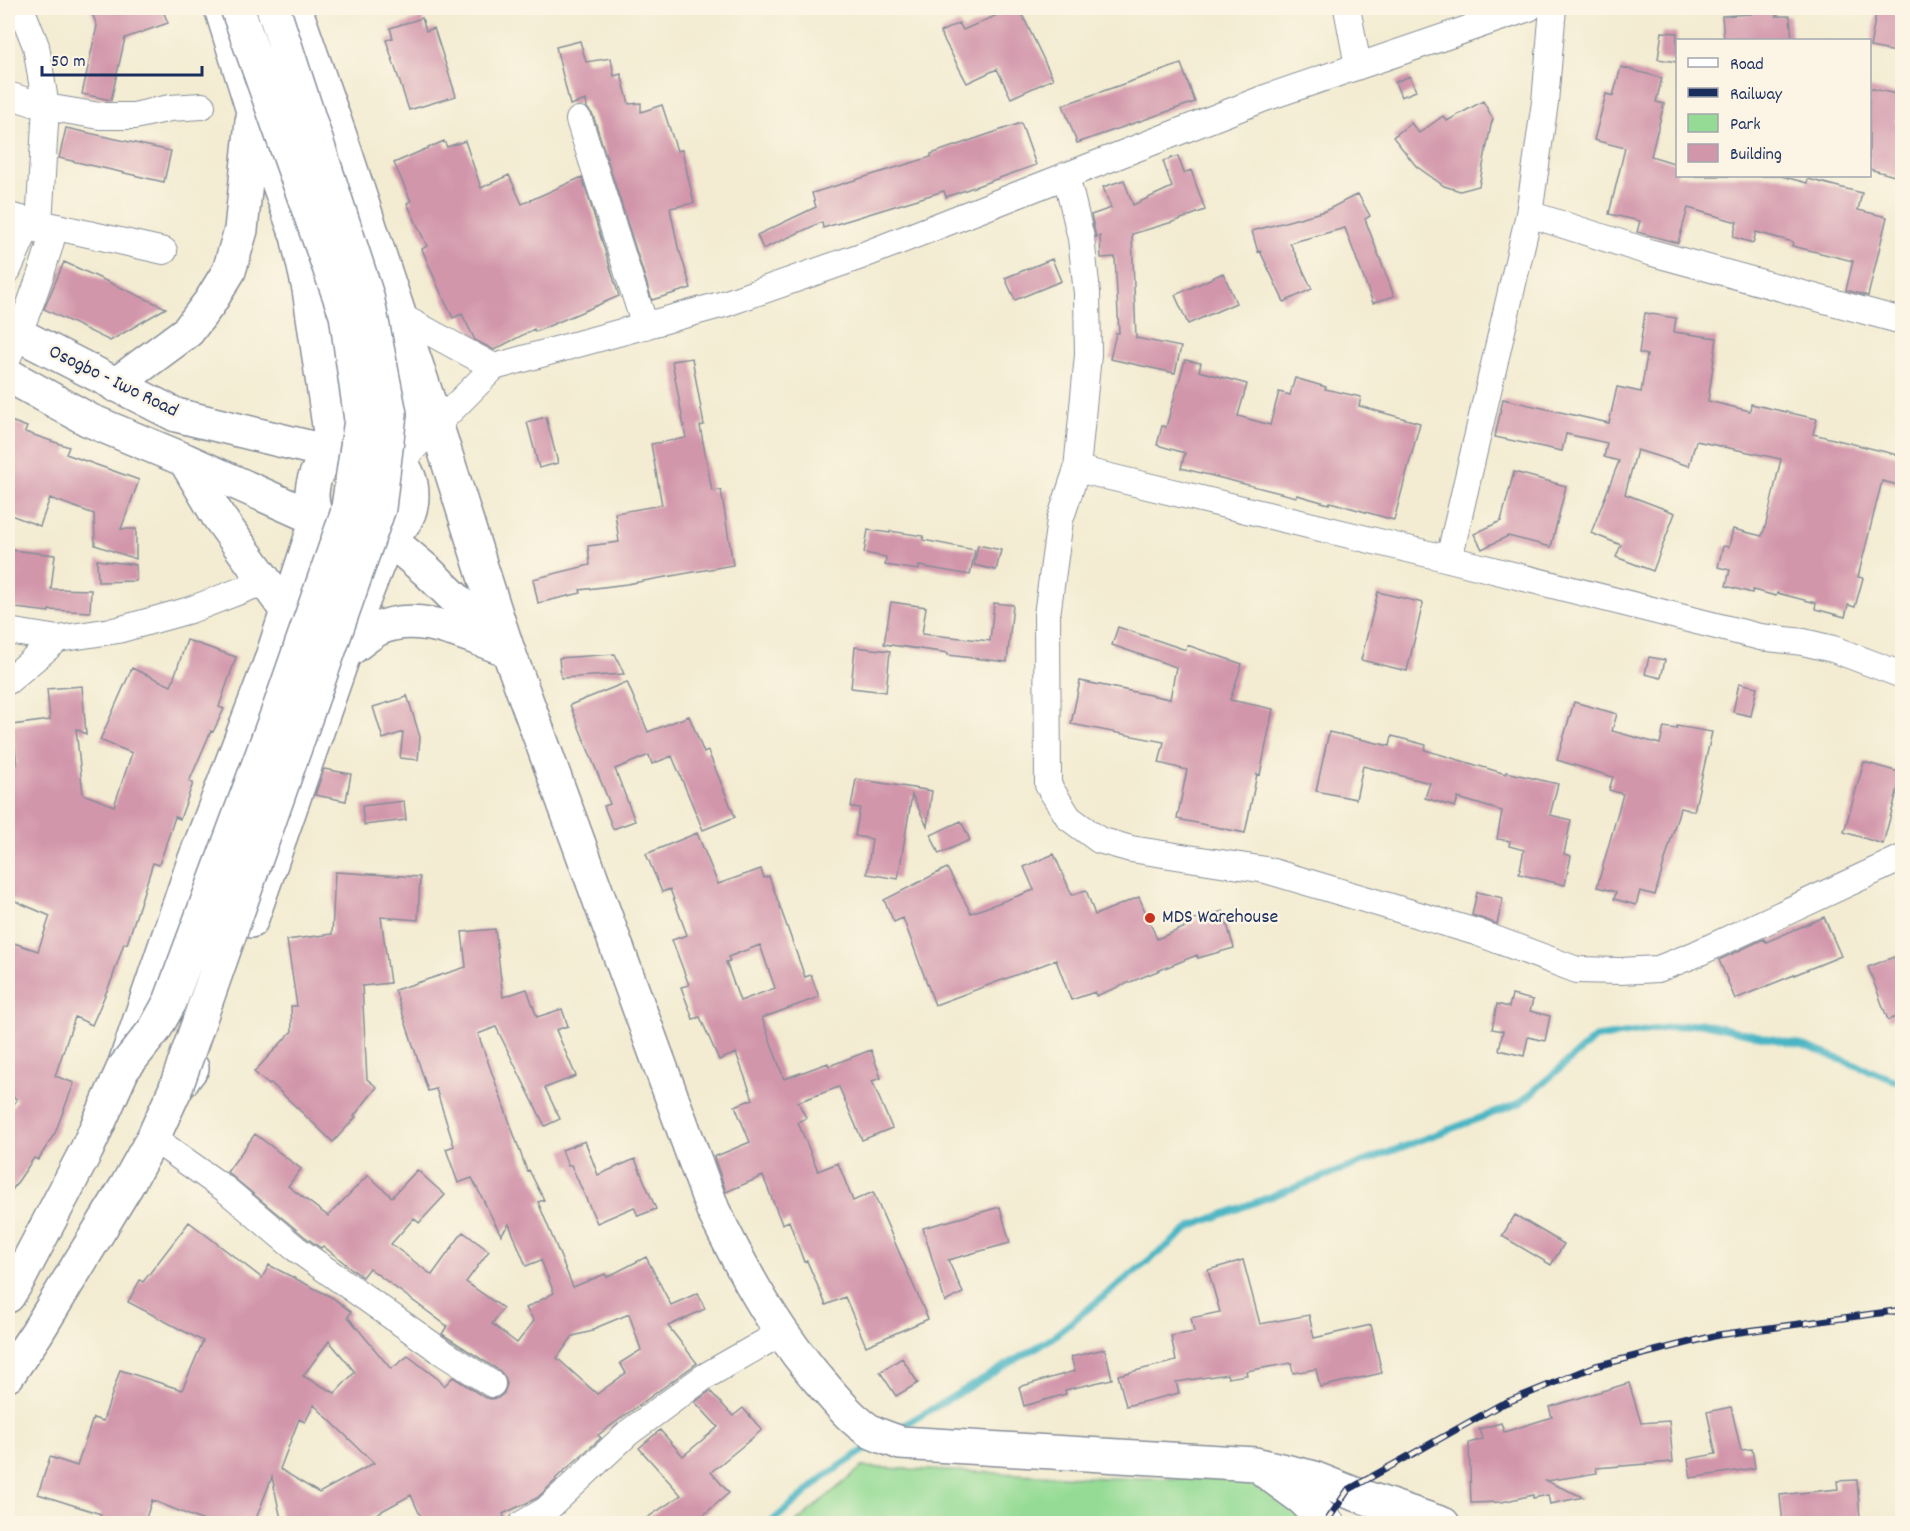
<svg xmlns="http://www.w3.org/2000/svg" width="1910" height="1531" font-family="Dekko,sans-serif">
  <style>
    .green { fill: #95db95; stroke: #58857a; stroke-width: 1.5 }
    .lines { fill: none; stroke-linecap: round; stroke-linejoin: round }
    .stream { stroke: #48b5c4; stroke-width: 7 }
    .building { fill: #d296ab; fill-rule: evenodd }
    .street-casing { stroke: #878e98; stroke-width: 28 }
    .primary-casing { stroke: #878e98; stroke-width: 36 }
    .street { stroke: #fff; stroke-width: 26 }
    .primary { stroke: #fff; stroke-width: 33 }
    .rail-casing { stroke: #1b2f5e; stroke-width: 7 }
    .rail { stroke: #fcf5e5; stroke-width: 4.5; stroke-dasharray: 14; stroke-linecap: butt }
    .primary-bridge-casing { stroke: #878e98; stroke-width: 36; stroke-linecap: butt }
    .primary-bridge { stroke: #fff; stroke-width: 33 }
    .poi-dot { fill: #c8321e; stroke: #fcf5e5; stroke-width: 2 }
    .labels { text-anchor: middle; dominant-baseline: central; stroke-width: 5; stroke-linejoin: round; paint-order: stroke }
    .street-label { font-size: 20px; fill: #1b2f5e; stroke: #fcf5e5 }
    .poi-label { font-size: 20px; fill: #1b2f5e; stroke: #fcf5e5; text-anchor: start }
  </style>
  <rect width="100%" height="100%" fill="#fcf5e5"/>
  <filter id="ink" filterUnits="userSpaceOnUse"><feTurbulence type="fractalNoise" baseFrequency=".0167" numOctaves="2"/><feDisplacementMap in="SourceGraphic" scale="12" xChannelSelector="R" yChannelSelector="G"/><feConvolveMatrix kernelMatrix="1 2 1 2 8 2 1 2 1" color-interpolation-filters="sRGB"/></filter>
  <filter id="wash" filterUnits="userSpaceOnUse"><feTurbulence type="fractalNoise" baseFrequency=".008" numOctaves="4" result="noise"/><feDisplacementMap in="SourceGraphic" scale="24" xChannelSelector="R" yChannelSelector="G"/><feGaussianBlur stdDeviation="1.35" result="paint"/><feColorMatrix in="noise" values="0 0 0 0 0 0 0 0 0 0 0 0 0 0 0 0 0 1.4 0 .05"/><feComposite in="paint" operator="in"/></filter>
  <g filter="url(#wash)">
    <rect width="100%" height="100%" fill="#f3ecd2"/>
    <path class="green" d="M862,1467l243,11 200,1 35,45h-546z"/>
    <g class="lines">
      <path class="stream" d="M896,1430l153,-90 143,-114 328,-123 75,-65 106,-15 107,24 94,36
        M769,1524l59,-50 46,-30"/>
    </g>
    <g id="blocks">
      <path class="building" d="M90,8h72l6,15 -43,15 -14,62 -29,-6 15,-68z
        M1013,8h6l34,71 -42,19 -14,-29 -30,14 -27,-51 19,-9 4,7z
        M1751,8h24l1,8h14l2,24h-68l-2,-24 29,-2z
        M1877,8h25v45l-32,-6z
        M422,18l4,13 8,-3 22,68 -47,14 -23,-70 7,-2 -3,-10z
        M1662,32l15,1v29l-19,-3z
        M580,41l6,21 25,-4 3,18 7,-2 8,30 12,-1v9l21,-7 15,46 5,-1 12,53 -24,5 9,44h1l11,36 -39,12 -59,-185 -6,-7 -1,-8 -16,5 -14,-58z
        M1181,64l14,38 -118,41 -14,-38z
        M1621,67l41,11 -6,24 8,2 -13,52 26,8v12h104l26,7 1,-4 54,14 -4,17 29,7 -19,79 -22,-6 7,-29 -61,-15 1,-4 -37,-10 -3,11 -20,-6 4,-15 -49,-14 -10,35 -41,-11 3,-11 -31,-7 16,-66 -31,-8 12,-46 7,2z
        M1410,76l6,15 -15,6 -6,-15z
        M1869,88l32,7 -6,27 7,3v53l-33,-9z
        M1483,101l10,18 -2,6 -12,61 -19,5 -16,-5 -28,-20 -23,-29 18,-14 8,10 24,-17 4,5z
        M1021,123l15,42 -90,32 -2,-6 -121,37 -1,-6 -59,27 -6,-14 59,-28 -4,-14 119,-36v-3z
        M66,128l105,23 -7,31 -105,-24z
        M444,141l3,6 18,-6 16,47 28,-13 13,29 60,-27 37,119 -84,36 -1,-3 -40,21 -19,-10 -13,-26 -9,4 -14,-29 -17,-40 5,-3 -20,-43 4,-2 -17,-38z
        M1178,156l6,17 7,-3 14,40 -29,11 -44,13 4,104 45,9 -6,26 -65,-14 6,-26h3l-4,-76 -14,1 -1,-22 -4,1 -5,-22 20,-7 -8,-21 21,-7 9,25 39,-18 -9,-26z
        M1358,194l12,22 -5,3 29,77 -21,7 -28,-75 -55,15 22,46 -28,13 -24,-51 -2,1 -6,-21 73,-20z
        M1052,259l9,22 -46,19 -10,-22z
        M64,262l102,46 -56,33 -66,-32z
        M1223,273l13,30 -48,21 -13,-29z
        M1645,313l31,5 -2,14 43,6 -9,63 42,10 1,-7 66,15 -4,15 89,22v30l-20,-5 -24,96 5,1 -8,29 -7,-2 -3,12 -30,-8 1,-6 -39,-10 -1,3 -23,-6 -1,3 -26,-7 4,-16 -12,-3 5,-21 6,1 4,-18 29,7 4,-12 15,-65 -85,-18 -7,25 -52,-16 -12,44 50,19 -22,58 -37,-14 5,-12 -30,-12 28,-72 -15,-4 3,-14 -41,-9 -4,17 -67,-14 8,-38 106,24 8,-36 24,5 6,-37 -8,-2z
        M692,358l12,67 -4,1 12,65 9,-1 12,75 -106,19 -47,6 1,3 -43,10 -5,-24 57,-14 -2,-19 31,-4 -4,-29 47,-8 -11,-61 35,-6 -14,-77z
        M1185,360l16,3 -2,8 48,13 -9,32 32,9 9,-33 11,3 5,-17 31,9 -1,2 36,8 -2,9 61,17 -26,97 -64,-18 -1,2 -32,-9 -1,2 -115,-29 4,-15 -28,-8 5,-19 4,1z
        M546,417l12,46 -19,5 -12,-46z
        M8,420l19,7 -2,5 44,15 -3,7 73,26 -18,49h15v30l-41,-14 -1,-31 -44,-16 -10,28 -32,-12z
        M1514,472l52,14 -15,61 -43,-11 -26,13 -8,-15 27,-13z
        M868,530l22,3v-2l34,5 -1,4 52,10 -5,25 -51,-9v4l-34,-5 1,-8 -22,-4z
        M978,545l23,5 -5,20 -22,-5z
        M11,550l44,5 -4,34 40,1 -1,22 -41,-2v2l-41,-5v-25z
        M97,560l39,5v16l-38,1z
        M1378,592l45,11 -16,68 -46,-11z
        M891,602l35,5 -4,27 68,7 4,-38 19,2 -6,57 -59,-7v-2l-64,-9z
        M1118,627l68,23 1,-5 55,19 -12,36 43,9 -13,66 -3,-1 -12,59 -68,-14 10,-49 -28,-7 5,-21 -93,-18 9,-43 90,18 6,-32 -64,-22z
        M187,640l49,17 -17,50 5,2 -11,23 -2,-1 -22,51 4,1 -13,36 -5,-2 -16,48 -6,-2 -26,81 -3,-1 -12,36 -20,46 -17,-8 -20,59 19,7 -19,50 -17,27 -4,-2 -26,38v-82l9,-15 -9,-4v-154l30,10 12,-35 -42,-18v-138l9,4 -5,-39 38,-5 -3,-31 35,-3 4,48 -10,-5 7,65 31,12 18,-53 -32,-13 32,-72 39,18z
        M855,647l35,4 -4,41 -35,-4z
        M615,654l9,20 -63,4 -2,-20z
        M1649,657l16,3 -4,18 -16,-4z
        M627,682l21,50 41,-16 15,37 4,-2 27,66 -32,13 -31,-74 -20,8 -3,-9 -34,14 20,52 -22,8 -9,-23 6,-2 -40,-99z
        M1739,683l18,4 -6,29 -18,-4z
        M407,695l13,42 -2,23 -18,-2 3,-26 -20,7 -10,-32 34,-10z
        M1574,702l43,12 -5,17 48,13 4,-17 12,2 1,-3 35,6 -18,79 -14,-3 -25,87 -15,-4 -4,14 -22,-6 2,-7 -19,-5 26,-93 -14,-4 4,-13 -56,-17z
        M1329,732l61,14 2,-10 34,9 -1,5 81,24v-2l52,12 -8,31 21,5 -7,34 7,2 -6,29 -46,-11 5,-24 -15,-4 1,-5 -13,-2 5,-28 -44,-13 -3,9 -30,-9 5,-15 -67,-17 -7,33 -40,-8z
        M1864,762l38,11 -19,71 -39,-12z
        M324,769l27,5 -5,27 -31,-6z
        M856,779l76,12 -5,35 -15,-31 -14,84 -31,-5 5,-35 -17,-3 5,-28 -9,-1z
        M404,801l2,19 -42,5 -2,-19z
        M961,821l9,19 -31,14 -8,-19z
        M697,833l21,51 43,-15 3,9 5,-2 36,101 6,-2 8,22 -57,21 22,61 44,-16 1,3 42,-16 10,28 -9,3 20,47 -30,12 -23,-53 -41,15 8,16 -8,4 20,49 20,-8 15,38 20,-9 55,127 -62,27 -21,-49 -19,8 -19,-44 -3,1 -15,-41 -7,3 -19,-48 -37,16 -12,-35 36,-15 -15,-36 18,-7 -17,-46 -17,7 -19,-43 -7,2 -12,-32 8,-2 -17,-45 15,-5 -17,-46 -8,3 -16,-38zM760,945l15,43 -35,13 -14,-39 4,-1 -2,-4z
        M1054,854l18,41 14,-5 9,25 44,-18 18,42 31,-13 -1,-4 36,-11 11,37 -36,10 -1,-3 -101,41 -1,-4 -24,8 -15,-40 -121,45 -32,-87 -9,4 -10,-22 63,-32 24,45 63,-23 -10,-23z
        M335,872l85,5 -2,43 -37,-3 9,66 -28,3 5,93 10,8 -23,29 2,1 -23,25 -62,-59 -2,2 -15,-13 38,-41 -1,-25h6l-10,-66 45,-6z
        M1477,892l26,6 -6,26 -25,-9z
        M1824,917l17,39 -106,43 -16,-39 45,-21 2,3z
        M495,929l8,68 24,-8 10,28 25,-8 6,17 -12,4 20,46 -31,12 15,31 -15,7 -49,-99 -18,7 49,137 2,-1 15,30 -6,2 35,85 32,-13 2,3 39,-20 25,48 27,-12 7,16 -37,17 29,37 -99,72 3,3 -45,40v2l-19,18 -34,16 4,10h-83l-13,-29 -53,29h-76l-10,-47 -18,47h-43l-59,-24 -8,24h-46l3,-10 -63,-20 12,-37 27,9 16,-48 10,3 17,-51 62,20 21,-49 -75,-39 12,-22 3,2 46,-60 73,56 7,-13 64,33 18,14 -3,5 43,52 17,-13 30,23 6,7 9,-9 31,20 7,2 7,-1 6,-5 3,-9 -2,-7 -5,-6 -58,-37 5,-8 -78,-58 -7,9 -39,-31 -2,2 -17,-12 -77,-64 28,-38 46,35 -13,17 40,30 40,-41 24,22 25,-27 28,25 -26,28 -5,-5 -23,26 41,31 31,-43 26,19 -23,31 37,26 -11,16 25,19 17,-22 -8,-13 28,-15 -13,-33 -15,6 -17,-42 -8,11 -29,-57 -14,5 -12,-34 8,-3 -18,-57 -8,2 -33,-101 71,-23 -4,-35zM629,1314l12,36 -21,13 6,10 -29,21 -40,-36 16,-22 20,-5v-2zM329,1341l26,31 -20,21 -32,-17zM314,1405l60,58 -55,30 -39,-24 19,-50 6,3z
        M1902,954v61l-14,5 -20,-53z
        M1512,995l21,5 -3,11 20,5 -5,25 -17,-4 -4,19 -25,-6 4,-19 -11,-2 5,-25 12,3z
        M585,1141l13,34 37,-16 21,50 -18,7 -4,-9 -37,16 -26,-58 -3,1 -6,-16z
        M1000,1207l10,36 -62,17 15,33 -18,9 -22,-74z
        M1515,1215l49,29 -13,21 -49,-29z
        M1243,1260l17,64 49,-9 5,23 57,-13 11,48 -62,14 -4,-18 -23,4 -2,-10 -45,8 1,4 -19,3 -1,-4 -51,8 3,11 -53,13 -8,-31 58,-14 -5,-25 23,-4 -3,-14 29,-6 -12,-42z
        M1105,1349l7,30 -47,11 1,4 -42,12 -5,-19 56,-16 -4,-14z
        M902,1358l16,25 -22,13 -16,-24z
        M1629,1383l12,40 28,-2 4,41 -77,6 1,5 -51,8 37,16 -33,7 -2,-9 -15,3v-3l-31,7 -31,1 -2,-60 13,-4 -3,-10 22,-6 3,9 48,-15 -3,-10z
        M710,1391l23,25 10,-8 19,22 -51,42 18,21 -36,31h-55l43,-29 -42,-47 21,-18 23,26 35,-29 -23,-25z
        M1731,1407l10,43 11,-1 3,19 -64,10 -3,-19 28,-5 -9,-42z
        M1857,1480l3,39 -26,3 1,2h-52l-3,-29 58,-6 -1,-8z"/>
    </g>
  </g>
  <g filter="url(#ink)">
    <use href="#blocks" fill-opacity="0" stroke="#878e98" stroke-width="1.5"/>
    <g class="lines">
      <defs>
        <path id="street" d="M1347,8l11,58
          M8,95l38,12 54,9h34l36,-8 32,-2
          M579,120l66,206
          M1066,175l15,63 6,55 1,62 -11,114 -17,51 -13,95 1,170 21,33 30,22 32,9 135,21 210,62 101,38 43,1 38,-2 38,-15 206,-96
          M1529,214l120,38 253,69
          M8,216l156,35
          M8,270l16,-36 15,-10
          M400,316l94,51
          M8,357c17,-37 32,-77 43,-116l-12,-17 7,-117 -10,-61 -15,-38
          M400,462l94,-95 230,-63 137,-48 404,-158 264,-90
          M1077,469l372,90 311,78 43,5 30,7 69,26
          M1449,559l80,-345 16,-112 8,-94
          M8,631l50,8 60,-9 72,-20 76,-29
          M8,681l50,-42
          M153,1138l72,51 70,59 147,104 50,32
          M522,1524l24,-14 82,-77 76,-56 77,-44"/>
        <path id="primary" d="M221,8l32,103 44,125 12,53 24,164
          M295,8l45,128 67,202 1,47 -7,69
          M8,329l168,86 157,38
          M407,338c37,103 66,208 101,312l205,560c34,69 65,126 117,183 12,14 24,28 40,38 9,5 21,8 30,12l355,21 56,13 41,16 91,31
          M8,375l81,45 96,40 132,59
          M115,385l73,-54 22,-29 19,-31 12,-41 11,-109
          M312 495a50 50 0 1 1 100 0a50 50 0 1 1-100 0Z
          M185,460l33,56 69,95
          M388,538l39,33 73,71
          M346,652c10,-7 20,-16 30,-22 42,-21 92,6 132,20
          M251,921l107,-307 30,-76
          M8,1296l12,-19 67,-128 36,-80 70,-205 77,-201 47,-144
          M8,1375l28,-41 91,-149 26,-47 22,-48 17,-22
          M1266,1472l37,27 25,25"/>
      </defs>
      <use href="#street" class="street-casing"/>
      <use href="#primary" class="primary-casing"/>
      <use href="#street" class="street"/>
      <use href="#primary" class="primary"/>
      <defs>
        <path id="rail" d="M1325,1524l23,-34 152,-85 96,-39 122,-31 184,-25"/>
      </defs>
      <use href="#rail" class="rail-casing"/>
      <use href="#rail" class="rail"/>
      <defs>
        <path id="primary-bridge" d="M123,1069l32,-40 15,-27 109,-293 68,-195 14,-94 -15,-105 -109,-307
          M175,1090l204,-582 11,-94 -23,-118 -94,-288"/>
      </defs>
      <use href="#primary-bridge" class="primary-bridge-casing"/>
      <use href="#primary-bridge" class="primary-bridge"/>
    </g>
  </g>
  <circle class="poi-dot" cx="1150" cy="918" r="6"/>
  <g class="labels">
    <g class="street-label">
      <text transform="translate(113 382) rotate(26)">Osogbo - Iwo Road</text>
    </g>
    <g class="poi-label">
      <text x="1162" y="918">MDS Warehouse</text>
    </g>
  </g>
  <rect width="1910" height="1531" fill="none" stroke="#fcf5e5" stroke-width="30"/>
  <rect x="1676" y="39" width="195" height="138" fill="#fcf5e5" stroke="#a2a6af" stroke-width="1.5"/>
  <rect x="1688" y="58" width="30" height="9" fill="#ffffff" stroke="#a2a6af" stroke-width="1.5"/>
  <text x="1730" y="69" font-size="18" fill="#1b2f5e">Road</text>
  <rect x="1688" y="88" width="30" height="9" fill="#1b2f5e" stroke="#a2a6af" stroke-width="1.5"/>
  <text x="1730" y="99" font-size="18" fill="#1b2f5e">Railway</text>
  <rect x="1688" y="114" width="30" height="18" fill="#95db95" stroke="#a2a6af" stroke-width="1.5"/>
  <text x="1730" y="129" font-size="18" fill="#1b2f5e">Park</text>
  <rect x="1688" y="144" width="30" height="18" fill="#d296ab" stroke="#a2a6af" stroke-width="1.5"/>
  <text x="1730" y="159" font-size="18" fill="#1b2f5e">Building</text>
  <path d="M42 66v9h160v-9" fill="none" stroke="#1b2f5e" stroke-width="3"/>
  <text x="51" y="66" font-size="18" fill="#1b2f5e" stroke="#fcf5e5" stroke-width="4.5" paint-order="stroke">50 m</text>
</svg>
